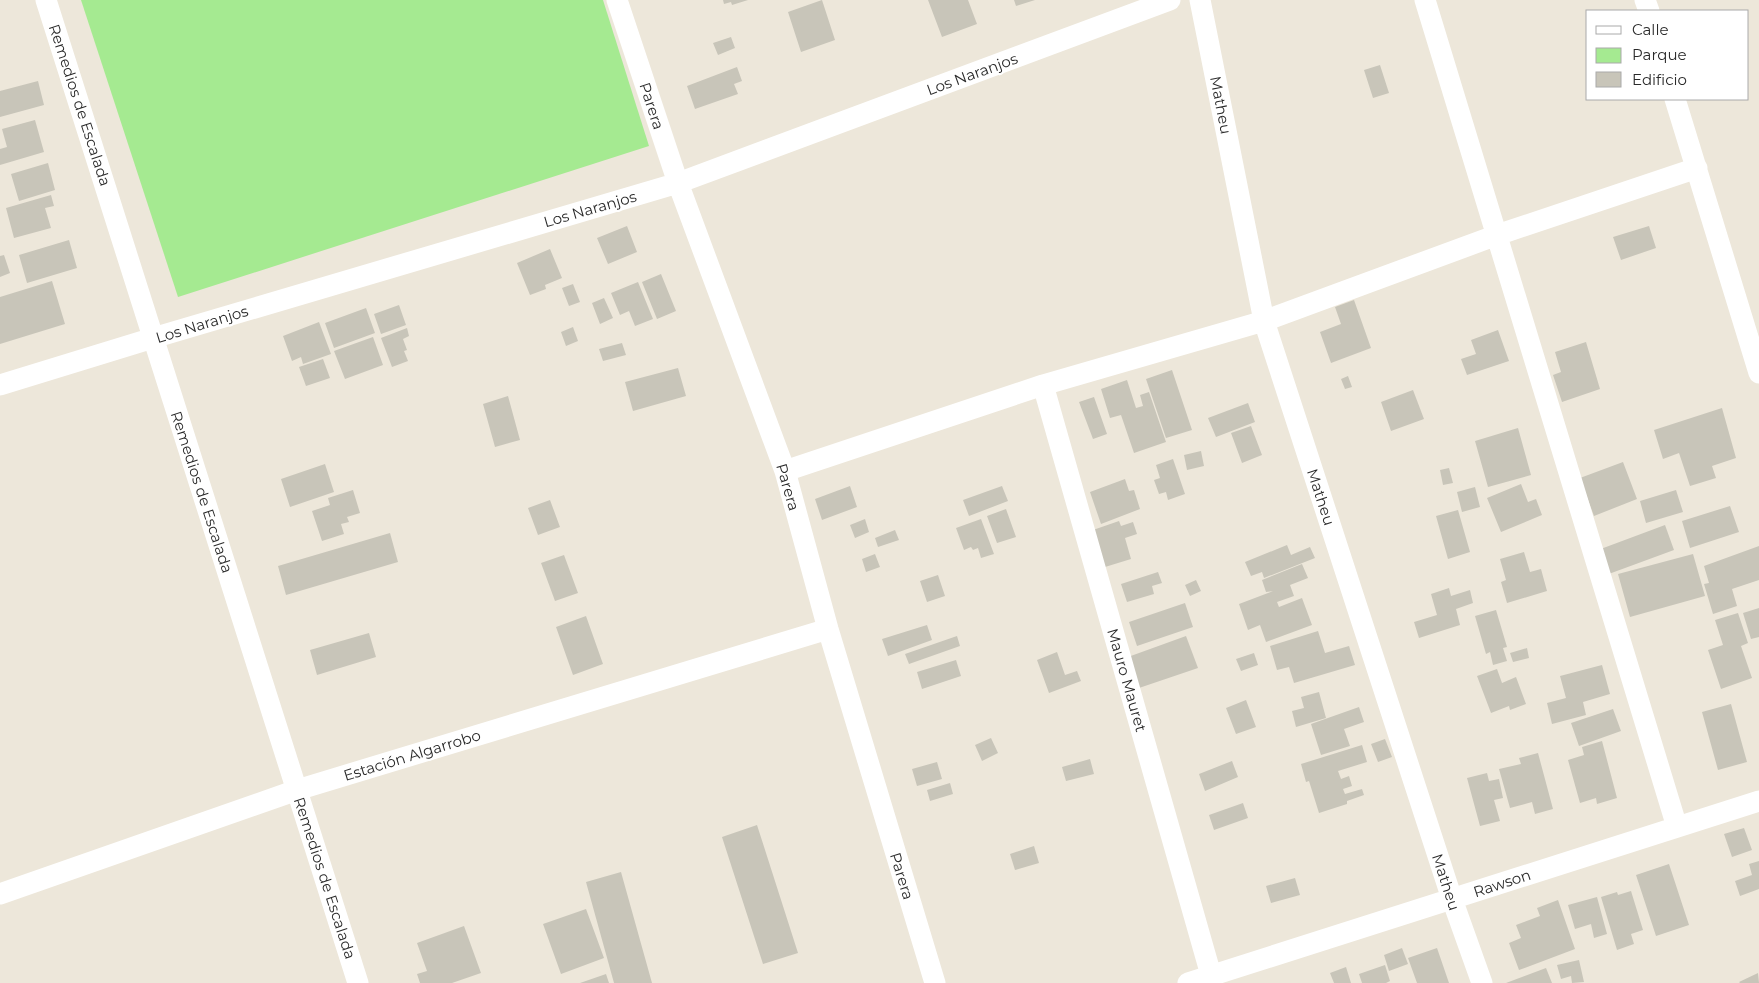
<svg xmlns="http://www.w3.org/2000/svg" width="1759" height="983" font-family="Montserrat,sans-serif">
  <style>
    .green { fill: #a5ea91 }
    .building { fill: #c8c5b9 }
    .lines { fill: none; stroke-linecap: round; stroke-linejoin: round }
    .street { stroke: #fff; stroke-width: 21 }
    .labels { text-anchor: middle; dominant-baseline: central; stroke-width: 4.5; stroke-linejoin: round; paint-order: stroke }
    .street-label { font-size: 15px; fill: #2a2a2a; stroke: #fff }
  </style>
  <rect width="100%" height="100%" fill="#ede7da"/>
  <path class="green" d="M81,0h522l46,146 -471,151z"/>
  <path class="building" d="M723,0h25l-16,5 -1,-3 -7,2z
    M822,0l13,40 -34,12 -13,-40z
    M928,0h40l9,24 -35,13z
    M1014,0h21l-19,6z
    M731,37l4,11 -17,7 -5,-12z
    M1380,65l9,28 -16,5 -9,-28z
    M737,67l5,14 -8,3 4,10 -43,15 -8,-23z
    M38,81l6,24 -44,12v-26z
    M35,120l9,32 -44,13v-16l7,-2 -5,-18z
    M48,163l7,27 -36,11 -8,-27z
    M51,195l3,11 -9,2 6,20 -37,10 -8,-30z
    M627,226l10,26 -29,12 -11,-26z
    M1649,226l7,22 -35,12 -8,-23z
    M69,240l8,28 -50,15 -8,-28z
    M550,249l12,29 -17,7 1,4 -16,6 -13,-32z
    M4,255l6,18 -10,4v-21z
    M661,274l15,37 -19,8 -15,-37z
    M52,281l13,43 -65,20v-47z
    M638,282l15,37 -18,7 -6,-15 -9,4 -9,-22z
    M573,284l7,18 -11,4 -7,-18z
    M604,298l9,20 -13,6 -8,-21z
    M1354,300l17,48 -40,15 -11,-31 21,-8 -6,-17z
    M399,305l7,20 -25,9 -7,-20z
    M366,308l9,25 -41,15 -9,-25z
    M319,322l12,32 -28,10 -2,-7 -9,4 -9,-25z
    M573,327l5,14 -12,5 -5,-14z
    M407,328l2,8 -6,3 4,11 -3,1 4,10 -16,6 -11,-29z
    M1498,330l11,31 -42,14 -6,-16 15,-5 -5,-14z
    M373,337l10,28 -38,14 -11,-28z
    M1586,342l14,47 -38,13 -9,-27 8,-3 -6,-20z
    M622,343l4,12 -23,6 -4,-12z
    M323,359l7,19 -24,8 -7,-19z
    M678,368l8,28 -53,15 -8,-29z
    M1172,370l20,60 -26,8 -20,-59z
    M1348,376l4,11 -7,2 -4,-10z
    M1127,380l9,28 7,-2 -3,-11 9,-3 17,50 -32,11 -13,-38 -11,3 -9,-29z
    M1413,390l11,29 -33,12 -10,-29z
    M508,396l12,44 -25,7 -12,-43z
    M1094,397l13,37 -14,5 -14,-37z
    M1248,403l7,19 -39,15 -8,-19z
    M1722,408l14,50 -24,8 4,12 -26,8 -11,-33 -16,6 -9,-29z
    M1251,426l11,29 -20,8 -11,-30z
    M1518,428l13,47 -43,12 -13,-46z
    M1201,451l3,15 -17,4 -3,-15z
    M1173,459l12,35 -17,6 -2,-8 -7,2 -5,-14 6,-2 -4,-13z
    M1623,462l14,37 -43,17 -14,-38z
    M325,464l9,28 -44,15 -9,-28z
    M1449,468l4,15 -10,2 -3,-15z
    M1125,479l4,12 5,-1 6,19 -39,15 -11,-32z
    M1521,484l7,18 8,-3 6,16 -41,17 -14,-34z
    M850,486l7,21 -35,13 -7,-21z
    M1002,486l6,15 -39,15 -6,-16z
    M1475,487l5,20 -18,5 -5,-20z
    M353,490l7,23 -13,4 2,5 -8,2 3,10 -22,7 -10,-30 18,-6 -2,-7z
    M1676,490l7,22 -37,11 -6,-22z
    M550,500l10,27 -22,8 -10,-27z
    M1730,506l9,26 -49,16 -8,-27z
    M1006,509l10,28 -19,6 -10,-27z
    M1458,510l12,42 -22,7 -12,-43z
    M865,519l4,13 -14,6 -5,-13z
    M981,519l13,35 -13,4 -3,-10 -5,2 -2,-3 -7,3 -8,-22z
    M1119,521l2,5 12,-4 4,12 -12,4 6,21 -26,8 -12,-37z
    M1665,525l9,25 -68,25 -8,-25z
    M895,530l4,10 -21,7 -3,-9z
    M390,533l8,29 -112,33 -8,-29z
    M1287,545l4,10 19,-8 5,11 -51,20 -2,-6 -11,4 -6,-14z
    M1759,546v34l-27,9 5,17 -24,8 -9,-30 5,-1 -5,-17z
    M1524,552l6,20 11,-3 6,22 -40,12 -6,-21 5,-2 -6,-21z
    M875,554l5,13 -14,5 -4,-13z
    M1693,554l12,42 -75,21 -12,-43z
    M564,555l14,38 -23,8 -14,-38z
    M1302,564l6,14 -18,7 4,11 -17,6 2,5 23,-9 10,27 -46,17 -6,-17 -12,5 -9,-26 34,-13 -7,1 -4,-12z
    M1158,572l4,11 -10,3 2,8 -27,8 -6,-18z
    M938,575l7,21 -18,6 -7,-21z
    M1196,580l5,11 -11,5 -5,-11z
    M1449,588l2,8 19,-6 3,13 -17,6 4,16 -41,13 -5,-16 23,-7 -6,-21z
    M1185,603l8,24 -56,19 -8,-24z
    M1759,608v29l-8,2 -8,-26z
    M1496,610l11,37 -4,1 4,13 -14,4 -3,-13 -4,2 -11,-38z
    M1738,613l10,30 -7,3 11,32 -31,11 -13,-39 15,-5 -8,-25z
    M586,616l17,48 -30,11 -17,-48z
    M927,625l5,15 -44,16 -6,-17z
    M1318,631l7,22 24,-7 6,19 -61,18 -5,-16 -12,3 -7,-24z
    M369,633l7,24 -59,18 -7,-25z
    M957,636l3,10 -51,18 -4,-10z
    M1186,636l12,32 -59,20 -11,-31z
    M1527,648l2,10 -16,4 -3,-9z
    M1057,652l8,23 12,-4 4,10 -32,12 -12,-33z
    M1254,653l4,12 -17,6 -5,-12z
    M956,660l5,16 -39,13 -5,-17z
    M1602,665l8,29 -27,8 3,13 -34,9 -5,-21 19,-5 -6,-22z
    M1497,669l5,14 14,-6 10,27 -16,6 -1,-4 -18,7 -14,-37z
    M1319,692l7,26 -30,9 -4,-16 12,-3 -3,-11z
    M1246,700l10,27 -20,7 -10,-26z
    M1731,704l16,58 -29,8 -16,-58z
    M1359,707l5,15 -20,7 6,17 -29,9 -10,-31z
    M1613,709l8,22 -42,15 -8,-23z
    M991,738l7,15 -16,8 -7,-16z
    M1385,739l7,18 -14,5 -7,-18z
    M1602,741l15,57 -20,6 -1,-6 -16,5 -12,-43 16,-5 -2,-8z
    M1362,745l5,17 -29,9 3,8 8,-3 3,10 -9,3 2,5 17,-5 2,6 -17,6v3l-28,9 -10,-32 -3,1 -5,-18z
    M1538,753l15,56 -18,5 -3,-12 -22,6 -11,-39 22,-5 -2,-6z
    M1090,759l4,15 -28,7 -4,-14z
    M1232,761l6,16 -33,14 -6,-17z
    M937,762l5,17 -25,7 -5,-17z
    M1487,773l2,8 10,-2 4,19 -9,2 6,21 -20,5 -13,-48z
    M950,783l3,11 -23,7 -3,-11z
    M1243,803l5,15 -34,12 -5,-15z
    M757,825l41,128 -35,11 -41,-127z
    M1744,828l8,22 -20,7 -8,-23z
    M1034,846l5,17 -24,7 -5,-16z
    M1759,861v28l-19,7 -5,-15 17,-6 -3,-11z
    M1669,864l20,61 -33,11 -20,-61z
    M621,872l31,111h-38l-28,-101z
    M1295,878l5,17 -29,8 -5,-17z
    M1631,891l12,39 -12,4 3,10 -17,6 -16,-53 16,-5 1,3z
    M1597,897l10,37 -13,4 -3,-14 -16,5 -7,-24z
    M1558,900l17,49 -56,21 -10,-27 12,-5 -5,-13 24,-9 -3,-8z
    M586,909l18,49 -43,16 -18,-50z
    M464,926l17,47 -29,10h-32l-3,-9 10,-3 -10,-28z
    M1402,948l6,16 -19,7 -5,-16z
    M1437,948l12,35h-32l-9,-25z
    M1579,960l5,22 -12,1 -1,-7 -10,3 -4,-14z
    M1385,965l5,16 -4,2h-24l-3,-9z
    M1346,967l5,16h-17l-4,-10z
    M1546,968l6,15h-46z
    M1758,973l1,10h-19l-1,-1z
    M606,974l3,9h-29z"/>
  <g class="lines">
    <path class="street" d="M46,0l312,983
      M617,0l61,183 107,288 43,158 107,354
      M1200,0l64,321 188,578 30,84
      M1425,0l252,827
      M1645,0l4,11
      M1675,99l84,274
      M0,385l153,-47 525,-155 492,-183
      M1043,385l168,590
      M785,471l258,-86 221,-64 233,-86 200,-67
      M0,894l297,-104 531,-161
      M1188,983l571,-182"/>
  </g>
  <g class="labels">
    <g class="street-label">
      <text transform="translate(972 74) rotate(-20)">Los Naranjos</text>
      <text transform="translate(80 105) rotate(72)">Remedios de Escalada</text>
      <text transform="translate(1221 105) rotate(79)">Matheu</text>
      <text transform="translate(652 106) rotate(72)">Parera</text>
      <text transform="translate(590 209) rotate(-16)">Los Naranjos</text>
      <text transform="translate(202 324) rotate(-17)">Los Naranjos</text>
      <text transform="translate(788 487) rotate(74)">Parera</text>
      <text transform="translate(202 492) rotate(72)">Remedios de Escalada</text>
      <text transform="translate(1321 497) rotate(72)">Matheu</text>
      <text transform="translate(1127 680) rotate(74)">Mauro Mauret</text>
      <text transform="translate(412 755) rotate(-17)">Estación Algarrobo</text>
      <text transform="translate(902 876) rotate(73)">Parera</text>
      <text transform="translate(325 878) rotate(72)">Remedios de Escalada</text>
      <text transform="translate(1446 882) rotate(72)">Matheu</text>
      <text transform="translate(1502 883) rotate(-18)">Rawson</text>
    </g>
  </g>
  <rect x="1586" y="10" width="162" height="90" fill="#ffffff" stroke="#aaaaaa"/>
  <rect x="1596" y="26" width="25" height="8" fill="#ffffff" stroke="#aaaaaa"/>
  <text x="1632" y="35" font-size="15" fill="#2a2a2a">Calle</text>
  <rect x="1596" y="48" width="25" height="15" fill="#a5ea91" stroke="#aaaaaa"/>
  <text x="1632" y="60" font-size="15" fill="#2a2a2a">Parque</text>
  <rect x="1596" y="72" width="25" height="15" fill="#c8c5b9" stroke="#aaaaaa"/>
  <text x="1632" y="85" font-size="15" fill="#2a2a2a">Edificio</text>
</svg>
